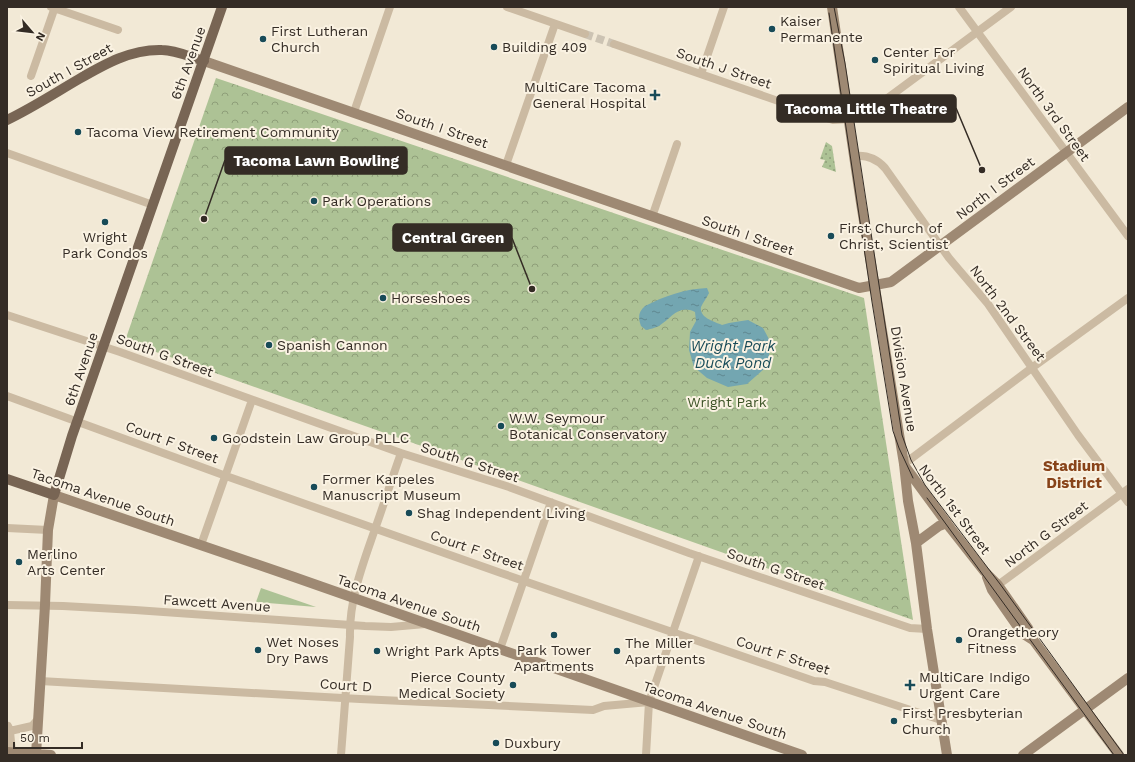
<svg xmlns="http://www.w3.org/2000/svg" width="1135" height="762" font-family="'Work Sans',sans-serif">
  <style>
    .grass { fill: #adc295 }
    .forest { fill: url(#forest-crowns) }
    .garden { fill: url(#garden-dots) }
    .water { fill: url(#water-ripples) }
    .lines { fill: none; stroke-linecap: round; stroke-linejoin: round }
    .street-tunnel { stroke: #ccc3b3; stroke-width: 8; stroke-dasharray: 8 4; stroke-linecap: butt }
    .street { stroke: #cbbaa2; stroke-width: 8 }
    .secondary { stroke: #9e8973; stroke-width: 10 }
    .primary { stroke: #786554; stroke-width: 10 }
    .tram { stroke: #342c25; stroke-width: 1 }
    .poi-dot { fill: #184b58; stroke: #faf2e2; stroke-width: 1.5 }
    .labels { text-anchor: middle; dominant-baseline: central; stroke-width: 4; stroke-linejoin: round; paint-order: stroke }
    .poi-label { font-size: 14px; fill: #342c25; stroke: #faf2e2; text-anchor: start }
    .street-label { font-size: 14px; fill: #342c25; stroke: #faf2e2 }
    .park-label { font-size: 14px; fill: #3d5427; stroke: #faf2e2 }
    .water-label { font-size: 15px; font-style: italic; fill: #184b58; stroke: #faf2e2 }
    .neighbourhood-label { font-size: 15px; font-weight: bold; fill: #884319; stroke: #faf2e2 }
    .leader { fill: none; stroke: #342c25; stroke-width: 1.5 }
    .callout-dot { fill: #342c25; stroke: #faf2e2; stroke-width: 1.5 }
    .callout { fill: #342c25; stroke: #342c25; stroke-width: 1.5 }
    .callout-label { font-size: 15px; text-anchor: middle; font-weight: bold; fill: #fff }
  </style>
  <defs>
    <pattern id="forest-crowns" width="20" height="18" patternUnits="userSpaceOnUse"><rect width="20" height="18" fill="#adc295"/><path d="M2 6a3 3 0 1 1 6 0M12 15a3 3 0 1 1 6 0" fill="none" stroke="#8e9e79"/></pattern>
    <pattern id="garden-dots" width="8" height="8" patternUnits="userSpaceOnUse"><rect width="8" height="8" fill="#adc295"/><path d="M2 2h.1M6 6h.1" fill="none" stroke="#8e9e79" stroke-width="1.8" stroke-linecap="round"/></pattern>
    <pattern id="water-ripples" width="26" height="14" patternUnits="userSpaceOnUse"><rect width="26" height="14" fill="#73a6b1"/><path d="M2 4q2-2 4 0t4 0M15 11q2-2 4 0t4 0" fill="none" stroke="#5f8790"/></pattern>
  </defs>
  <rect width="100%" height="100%" fill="#f2e9d6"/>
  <path class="grass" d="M261,588l55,19 -60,-5z"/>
  <path class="forest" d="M216,78l648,220 49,322 -788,-279z"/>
  <path class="garden" d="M826,142l6,4 4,26 -14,-5 3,-7 -5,-1z"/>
  <path class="water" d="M707,288l2,5c-2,5 -6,9 -8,14 -2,11 14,15 21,18l7,-2 19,-3 15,8 7,13 -1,15 -4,12 -18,16 -19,3 -21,-9 -13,-11 -5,-17 1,-18 6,-11 -1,-9c-17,-8 -23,6 -36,14 -4,2 -9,3 -13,4l-5,-4c-3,-8 -3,-14 4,-20 20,-10 39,-17 62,-18z"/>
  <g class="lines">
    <path class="street-tunnel" d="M585,34l29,10"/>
    <path class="street" d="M51,7l67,23
      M507,7l78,27
      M959,7l169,229
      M614,44l219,76 17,-1 16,-5 145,-107
      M701,74l23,-67
      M31,76l24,-69
      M354,112l36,-105
      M7,153l146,52
      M855,156c12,-1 22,3 30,12l64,90 39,46 90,131 50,67
      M506,165l49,-141
      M652,217l25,-73
      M7,315l113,37 281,101 108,34 180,66 221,75 17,1
      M7,396l219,80 275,97 313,108 11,1 116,38
      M904,464l129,-97 95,-69
      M7,528l41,2
      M201,545l51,-145
      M998,585l130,-96
      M7,605l56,1 72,4 230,16 26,1 34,-3
      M500,649l51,-147
      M40,681l320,18 233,11 11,-4 45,-4
      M8,726l2,5 2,22
      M10,731l22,-5 6,-7
      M341,755l9,-118c-1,-38 13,-73 25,-108 9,-25 17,-51 26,-76
      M646,755l3,-53 50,-146"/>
    <path class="secondary" d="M832,7l29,196 43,261 4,37 8,42 11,86 20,126
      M204,61l655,227 32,-6 237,-175
      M904,465l47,64 33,42 14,14 30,43 6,13 85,114
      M916,543l23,-17 8,-3
      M987,577l5,13 30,43 11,7
      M7,752l44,3
      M36,755l9,-150 3,-75 6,-35 240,82 508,178
      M1023,755l105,-77"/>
    <path class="primary" d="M7,120c25,-12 48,-27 72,-41 26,-15 52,-30 83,-29 14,0 28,7 42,11
      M7,479l47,16 18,-59 150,-429"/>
    <path class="tram" d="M834,7l11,56 57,372 9,25 14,25 75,99 124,171
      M829,13l43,289 21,129 6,17 14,30
      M927,498l187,257"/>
  </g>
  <g class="poi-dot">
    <circle cx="772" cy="29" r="4"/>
    <circle cx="263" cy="39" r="4"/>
    <circle cx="494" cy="47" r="4"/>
    <circle cx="875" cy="60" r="4"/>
    <path d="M653 89h4v4h4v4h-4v4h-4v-4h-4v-4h4z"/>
    <circle cx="78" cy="132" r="4"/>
    <circle cx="314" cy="201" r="4"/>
    <circle cx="105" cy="222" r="4"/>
    <circle cx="831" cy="236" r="4"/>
    <circle cx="383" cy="298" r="4"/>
    <circle cx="269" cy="345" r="4"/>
    <circle cx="501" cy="426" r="4"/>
    <circle cx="214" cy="438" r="4"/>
    <circle cx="314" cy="487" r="4"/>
    <circle cx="409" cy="513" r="4"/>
    <circle cx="19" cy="562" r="4"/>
    <circle cx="554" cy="635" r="4"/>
    <circle cx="959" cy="640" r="4"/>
    <circle cx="258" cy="650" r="4"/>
    <circle cx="377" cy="651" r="4"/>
    <circle cx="617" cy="651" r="4"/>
    <circle cx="513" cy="685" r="4"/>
    <path d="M908 679h4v4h4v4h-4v4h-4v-4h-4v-4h4z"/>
    <circle cx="894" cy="721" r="4"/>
    <circle cx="496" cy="743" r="4"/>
  </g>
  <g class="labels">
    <g class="poi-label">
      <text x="780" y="21">Kaiser<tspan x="780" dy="16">Permanente</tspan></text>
      <text x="271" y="31">First Lutheran<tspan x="271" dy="16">Church</tspan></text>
      <text x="502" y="47">Building 409</text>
      <text x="883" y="52">Center For<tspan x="883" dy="16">Spiritual Living</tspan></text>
      <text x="646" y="87" text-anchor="end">MultiCare Tacoma<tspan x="646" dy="16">General Hospital</tspan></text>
      <text x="86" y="132">Tacoma View Retirement Community</text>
      <text x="322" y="201">Park Operations</text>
      <text x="839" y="228">First Church of<tspan x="839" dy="16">Christ, Scientist</tspan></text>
      <text x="105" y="237" text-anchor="middle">Wright<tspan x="105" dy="16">Park Condos</tspan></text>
      <text x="391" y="298">Horseshoes</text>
      <text x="277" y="345">Spanish Cannon</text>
      <text x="509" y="418">W.W. Seymour<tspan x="509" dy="16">Botanical Conservatory</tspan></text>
      <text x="222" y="438">Goodstein Law Group PLLC</text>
      <text x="322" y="479">Former Karpeles<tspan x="322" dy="16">Manuscript Museum</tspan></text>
      <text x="417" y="513">Shag Independent Living</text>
      <text x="27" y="554">Merlino<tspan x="27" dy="16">Arts Center</tspan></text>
      <text x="967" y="632">Orangetheory<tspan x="967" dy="16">Fitness</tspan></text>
      <text x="266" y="642">Wet Noses<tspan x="266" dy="16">Dry Paws</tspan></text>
      <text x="625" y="643">The Miller<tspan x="625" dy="16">Apartments</tspan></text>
      <text x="554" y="650" text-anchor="middle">Park Tower<tspan x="554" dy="16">Apartments</tspan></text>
      <text x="385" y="651">Wright Park Apts</text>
      <text x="505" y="677" text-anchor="end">Pierce County<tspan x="505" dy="16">Medical Society</tspan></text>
      <text x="919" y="677">MultiCare Indigo<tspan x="919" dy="16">Urgent Care</tspan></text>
      <text x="902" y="713">First Presbyterian<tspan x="902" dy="16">Church</tspan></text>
      <text x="504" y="743">Duxbury</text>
    </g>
    <g class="street-label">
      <text transform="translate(188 63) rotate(-70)">6th Avenue</text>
      <text transform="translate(724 68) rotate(19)">South J Street</text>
      <text transform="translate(69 70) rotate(-29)">South I Street</text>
      <text transform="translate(1054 114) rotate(54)">North 3rd Street</text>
      <text transform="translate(442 128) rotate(19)">South I Street</text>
      <text transform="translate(995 188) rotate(-37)">North I Street</text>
      <text transform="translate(748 235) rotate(19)">South I Street</text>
      <text transform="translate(1008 313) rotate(53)">North 2nd Street</text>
      <text transform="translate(165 355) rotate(20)">South G Street</text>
      <text transform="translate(81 369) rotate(-71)">6th Avenue</text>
      <text transform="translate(904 379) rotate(81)">Division Avenue</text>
      <text transform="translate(172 442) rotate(20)">Court F Street</text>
      <text transform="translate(470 462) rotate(18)">South G Street</text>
      <text transform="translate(103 497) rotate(19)">Tacoma Avenue South</text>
      <text transform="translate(955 509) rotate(53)">North 1st Street</text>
      <text transform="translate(1046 534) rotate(-37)">North G Street</text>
      <text transform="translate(477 550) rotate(19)">Court F Street</text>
      <text transform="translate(776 569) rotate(19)">South G Street</text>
      <text transform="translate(217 603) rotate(4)">Fawcett Avenue</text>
      <text transform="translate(409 603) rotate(19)">Tacoma Avenue South</text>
      <text transform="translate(783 655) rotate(18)">Court F Street</text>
      <text transform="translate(346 685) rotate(4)">Court D</text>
      <text transform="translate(715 710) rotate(19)">Tacoma Avenue South</text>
    </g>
    <g class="park-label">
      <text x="727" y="402">Wright Park</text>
    </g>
    <g class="water-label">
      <text x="733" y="346">Wright Park<tspan x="733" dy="17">Duck Pond</tspan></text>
    </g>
    <g class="neighbourhood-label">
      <text x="1074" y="466">Stadium<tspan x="1074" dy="17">District</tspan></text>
    </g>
  </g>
  <path class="leader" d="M982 170L956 108M204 219L225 160M532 289L512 238"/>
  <g class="callout-dot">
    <circle cx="982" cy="170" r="4"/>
    <circle cx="204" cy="219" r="4"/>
    <circle cx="532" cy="289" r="4"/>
  </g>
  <g class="callout">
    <rect x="777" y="95" width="179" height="27" rx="4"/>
    <rect x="225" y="147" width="182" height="27" rx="4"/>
    <rect x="393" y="224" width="119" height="27" rx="4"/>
  </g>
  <g class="callout-label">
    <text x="866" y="114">Tacoma Little Theatre</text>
    <text x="316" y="166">Tacoma Lawn Bowling</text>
    <text x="453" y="243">Central Green</text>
  </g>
  <rect width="1135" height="762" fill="none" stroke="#342c25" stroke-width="16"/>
  <g transform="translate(32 32) rotate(118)" stroke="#faf2e2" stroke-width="3" paint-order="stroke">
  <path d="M0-3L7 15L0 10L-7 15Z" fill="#342c25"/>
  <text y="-6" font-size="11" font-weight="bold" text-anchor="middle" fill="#342c25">N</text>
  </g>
  <path d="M14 742v6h68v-6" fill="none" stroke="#342c25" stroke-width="2"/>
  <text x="20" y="742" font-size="12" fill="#342c25" stroke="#faf2e2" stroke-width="3" paint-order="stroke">50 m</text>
</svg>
